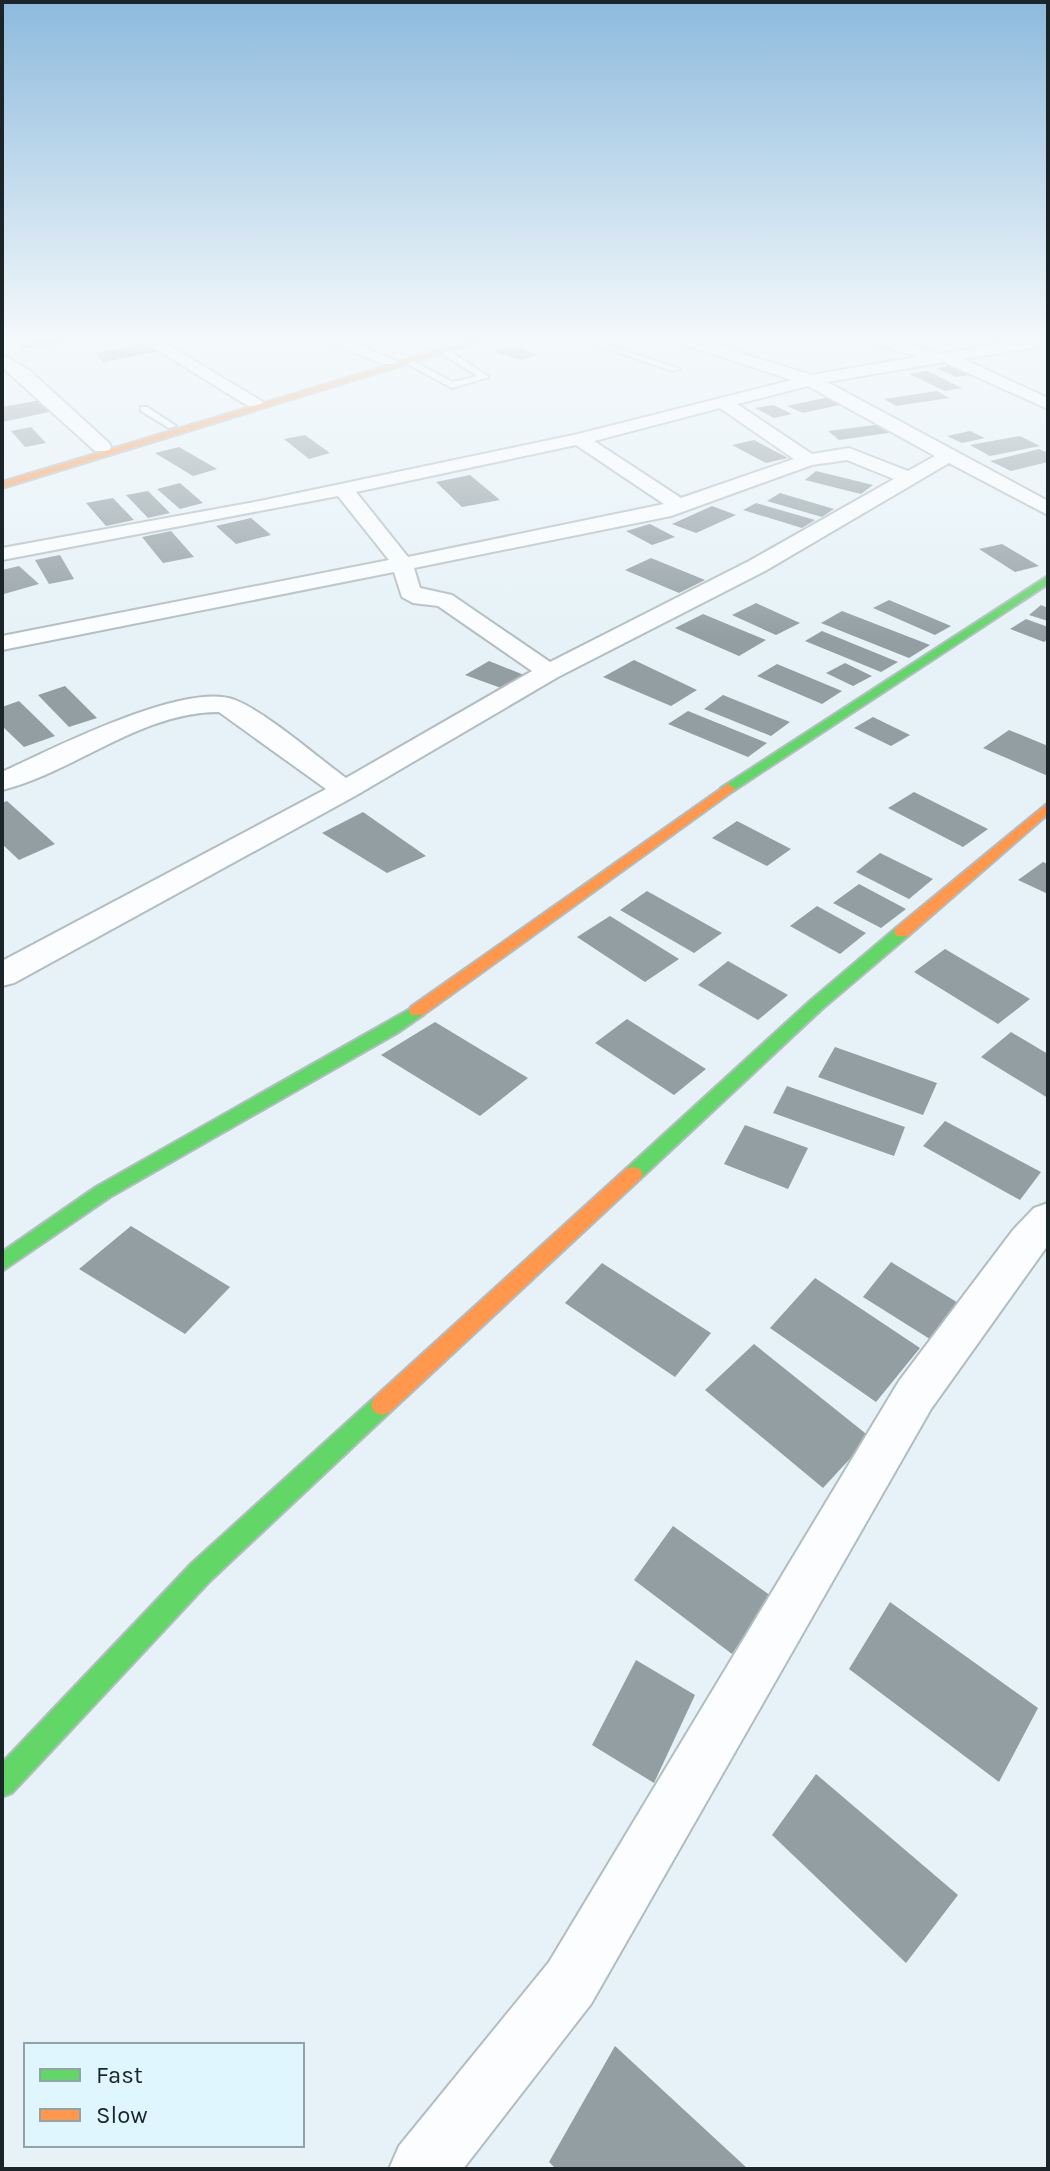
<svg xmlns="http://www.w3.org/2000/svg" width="1050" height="2171" font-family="Karla,sans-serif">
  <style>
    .building { fill: #929ea2 }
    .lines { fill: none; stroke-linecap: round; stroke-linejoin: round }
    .lane-casing { stroke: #b2bdc1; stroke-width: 4 }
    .street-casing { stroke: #b2bdc1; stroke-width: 4 }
    .fast-casing { stroke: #b2bdc1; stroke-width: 4 }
    .slow-casing { stroke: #b2bdc1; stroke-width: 4 }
    .lane { fill: #fbfdfe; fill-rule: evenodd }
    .street { fill: #fbfdfe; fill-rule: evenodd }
    .fast { fill: #63d668; fill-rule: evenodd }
    .slow { fill: #ff974d; fill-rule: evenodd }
  </style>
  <rect width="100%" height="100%" fill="#e6f2f7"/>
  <path class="building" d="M63,337h10l4,4 -54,8 -7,-6z
    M977,337h28l12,4 -19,4z
    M151,342l10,9 -58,11 -7,-9z
    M512,345l26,10 -17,5 -27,-8z
    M955,365l21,9 -19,3 -21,-9z
    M927,371l35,17 -17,3 -36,-17z
    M937,391l12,7 -53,8 -12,-7z
    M829,397l15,7 -41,9 -16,-7z
    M41,400l13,11 -52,11v-15z
    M773,405l19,9 -18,4 -19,-10z
    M882,424l13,8 -56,8 -11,-9z
    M31,427l15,16 -21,4 -14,-16z
    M970,431l15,7 -23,5 -15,-7z
    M305,435l25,18 -21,6 -25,-20z
    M1020,436l20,10 -50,10 -20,-11z
    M754,440l34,18 -22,5 -34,-18z
    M179,447l38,22 -24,7 -38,-23z
    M1039,449l9,4v9l-37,9 -21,-10z
    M816,471l57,14 -12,9 -56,-14z
    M470,475l30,25 -38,7 -26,-25z
    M180,483l23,20 -23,6 -23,-20z
    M148,491l22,22 -22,5 -22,-23z
    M780,493l54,16 -12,8 -55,-16z
    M113,498l21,22 -28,6 -20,-23z
    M756,503l59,17 -13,8 -59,-18z
    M712,506l24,9 -40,18 -24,-9z
    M251,518l20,17 -35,9 -20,-18z
    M650,524l25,13 -23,8 -26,-14z
    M171,531l23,26 -31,6 -21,-26z
    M1002,544l37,22 -24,6 -36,-23z
    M60,555l14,24 -25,5 -14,-24z
    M651,558l54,22 -26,13 -54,-23z
    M19,566l20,18 -35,10 -2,-24z
    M889,600l62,26 -16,9 -62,-27z
    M756,603l44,20 -24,12 -44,-20z
    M1041,605l7,3v13l-19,-6z
    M842,611l88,34 -21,13 -88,-35z
    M703,614l63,26 -27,16 -64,-28z
    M1026,619l22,8v12l-4,3 -34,-13z
    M822,631l76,31 -17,10 -76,-31z
    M634,660l63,30 -26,16 -68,-29z
    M489,661l35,14 -23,13 -36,-13z
    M845,663l27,13 -19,10 -27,-13z
    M777,664l65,27 -20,13 -65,-28z
    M65,686l32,32 -28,9 -31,-32z
    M723,695l67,27 -19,14 -67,-27z
    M19,701l36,35 -31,11 -22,-21v-19z
    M688,711l79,32 -19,14 -80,-33z
    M873,717l37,18 -19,11 -37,-18z
    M1009,730l39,16v30l-65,-28z
    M914,792l74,37 -25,18 -75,-39z
    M7,801l48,43 -36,16 -17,-16v-41z
    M363,812l63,44 -39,17 -65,-40z
    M737,821l54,28 -24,17 -55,-28z
    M880,853l53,26 -24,20 -53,-27z
    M1043,862l5,2v30l-30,-14z
    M859,884l47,25 -25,19 -48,-25z
    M647,891l75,42 -28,20 -74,-43z
    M817,906l49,27 -26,21 -50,-28z
    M610,916l69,43 -34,23 -68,-45z
    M945,949l85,50 -32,25 -84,-52z
    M728,961l60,34 -30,25 -60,-35z
    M627,1019l79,50 -32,26 -79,-52z
    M435,1022l93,56 -48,38 -99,-61z
    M1011,1032l37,22v44l-67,-41z
    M835,1047l102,36 -14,32 -105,-38z
    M787,1086l118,41 -11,29 -121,-43z
    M945,1121l96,51 -21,28 -97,-54z
    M745,1125l63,23 -20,41 -64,-25z
    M131,1226l99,61 -45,47 -106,-65z
    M891,1262l69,42 -27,37 -70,-44z
    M602,1263l109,70 -36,44 -110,-74z
    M815,1278l105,70 -44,54 -106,-74z
    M754,1344l116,93 -47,51 -118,-98z
    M673,1526l98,70 -39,58 -98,-74z
    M890,1602l148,106 -39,74 -150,-113z
    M636,1660l59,35 -41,88 -62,-38z
    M816,1774l142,121 -52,68 -134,-128z
    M615,2046l133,123h-192l-7,-7z"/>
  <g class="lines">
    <defs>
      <path id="lane" d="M573,337h10l97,32 -7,2z
        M443,349h3l43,28 -37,11 -48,-26 7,-2 42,22 25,-6 -38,-23z
        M141,407h6l29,19 -7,2 -28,-17z"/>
      <path id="street" d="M137,337h18l108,65 -3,4h-12z
        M317,337h21l59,24 -2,3h-12z
        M669,337h21l121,38 106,-18 -52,-17 -2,-3h21l55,17 109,-17v8l-85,14 85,39v11l-104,-47 -117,20 221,119v14l-99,-52 -184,108 -207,106 -203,119 -341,187 -12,3v-25l324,-172 -107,-77c-79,0 -144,60 -217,78v-18c48,-22 184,-92 233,-72 31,12 82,57 111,78l186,-107 -94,-65 -25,-3 -11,-6 -8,-25 -392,78v-14l387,-76 -51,-64 -336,64v-12l258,-47 318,-67 214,-54 -121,-40zM808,386l127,70 -27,15 -59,-23 -37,6 -75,-50zM720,408l74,51 -113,39 -87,-57zM576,445l88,59 -256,53 -52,-65zM847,460l47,19 -145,82 -199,101 -98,-67 -32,-7 -6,-20 257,-52 141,-51z
        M2,354l27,16 80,73 2,4 -2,4h-14l-93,-84z
        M1048,1203v42l-117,164 -340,595 -128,165h-74l10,-23 150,-184 350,-581 114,-151 21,-22z"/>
      <path id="fast" d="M1048,576v8l-315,207h-10l-2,-3z
        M902,927l6,1 2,4 -2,4 -86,73 -182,170h-14l-3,-5 3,-5 184,-168 86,-73z
        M417,1005l6,2 2,4 -2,4 -26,18 -287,164 -108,74v-19l94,-65z
        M382,1395l8,3 3,7 -3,7 -180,169 -198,212 -10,4v-34l190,-200 182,-165z"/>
      <path id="slow" d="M483,337h11l-492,151v-6z
        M728,784l7,4 -2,3 -310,224h-12l-2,-4 2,-4z
        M1048,803v11l-140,122h-12l-2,-4 2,-4z
        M633,1167l7,2 3,5 -3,5 -250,233 -8,3 -8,-3 -3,-7 3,-7 252,-229z"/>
    </defs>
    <use href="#lane" class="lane-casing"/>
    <use href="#street" class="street-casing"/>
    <use href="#fast" class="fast-casing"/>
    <use href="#slow" class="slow-casing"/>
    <use href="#lane" class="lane"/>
    <use href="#street" class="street"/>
    <use href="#fast" class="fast"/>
    <use href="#slow" class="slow"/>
  </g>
  <linearGradient id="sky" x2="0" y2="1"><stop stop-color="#8dbadd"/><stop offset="0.53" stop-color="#f4f9fb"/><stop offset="1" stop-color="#f4f9fb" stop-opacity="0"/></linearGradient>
  <rect width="1050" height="640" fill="url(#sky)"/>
  <rect width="1050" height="2171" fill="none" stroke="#1b2529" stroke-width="8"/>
  <rect x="24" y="2043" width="280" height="104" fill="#dff6fe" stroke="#91a2a9" stroke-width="2"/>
  <rect x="40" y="2069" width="40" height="12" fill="#63d668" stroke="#91a2a9" stroke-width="2"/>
  <text x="96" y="2083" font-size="24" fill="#1b2529">Fast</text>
  <rect x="40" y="2109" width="40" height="12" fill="#ff974d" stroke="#91a2a9" stroke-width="2"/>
  <text x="96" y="2123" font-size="24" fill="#1b2529">Slow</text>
</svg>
